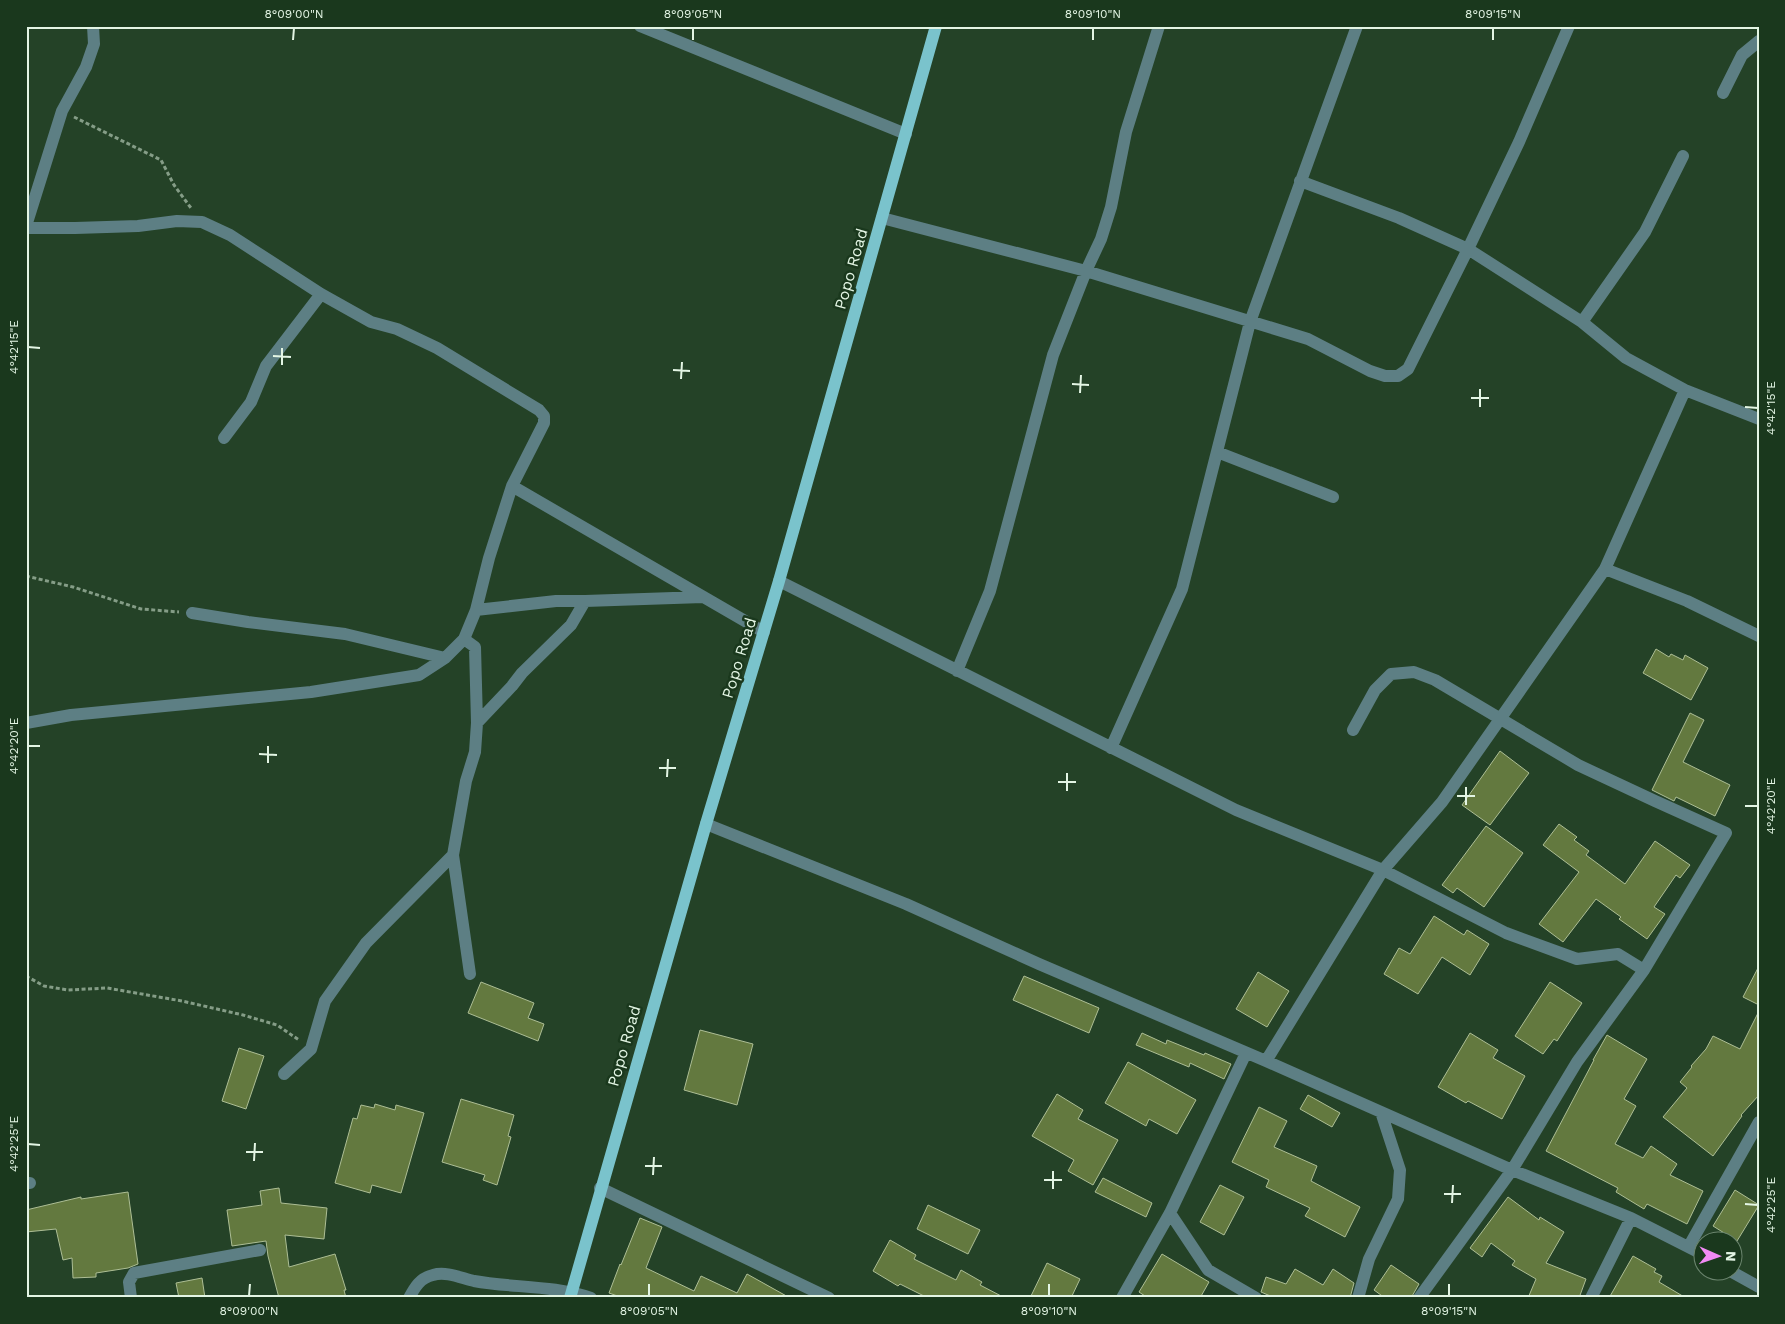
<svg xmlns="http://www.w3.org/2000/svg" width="1785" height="1324" font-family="'Work Sans',sans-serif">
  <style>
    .building { fill: #63793f; stroke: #adbe95 }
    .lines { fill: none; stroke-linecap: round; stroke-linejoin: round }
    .path { stroke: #859d87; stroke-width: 3; stroke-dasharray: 4 2.5; stroke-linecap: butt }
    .minor { stroke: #5d7f84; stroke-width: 12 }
    .major { stroke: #7ac3cc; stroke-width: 12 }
    .ticks { fill: none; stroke: #e3f5e4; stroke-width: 2 }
    .labels { text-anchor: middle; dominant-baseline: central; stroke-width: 5; stroke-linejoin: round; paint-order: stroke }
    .street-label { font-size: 16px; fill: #e3f5e4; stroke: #1a381d }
    .neatline { fill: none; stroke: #e3f5e4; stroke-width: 2 }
    .ticks-label { font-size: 12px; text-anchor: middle; fill: #e3f5e4 }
  </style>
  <rect width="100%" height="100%" fill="#244227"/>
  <path class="building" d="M1656,649l13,8 2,-3 12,6 2,-5 23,13 -17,32 -48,-27z
    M1690,713l14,7 -21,42 47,23 -15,31 -39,-19 -2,4 -22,-11z
    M1500,751l29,22 -39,52 -28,-20z
    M1559,824l18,13 -3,3 15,11 -3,4 39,29 30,-43 35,24 -10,13 -4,-3 -22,32 11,7 -18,25 -28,-20 2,-2 -25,-18 -33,43 -24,-18 40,-52 -36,-27z
    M1486,826l37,27 -39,54 -27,-19 -4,5 -11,-8z
    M1434,916l30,19 3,-5 22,14 -19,31 -28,-18 -24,37 -34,-20 15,-26 11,6z
    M1759,966v39l-16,-8z
    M1258,972l31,19 -22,36 -31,-18z
    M1024,976l75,32 -10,25 -76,-33z
    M481,982l53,21 -6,15 16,6 -6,17 -70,-28z
    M1550,982l32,21 -25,38 -3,-2 -11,15 -28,-18z
    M1759,1011v84l-18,20 1,1 -29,40 -50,-39 24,-29 -7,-6 12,-15 -1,-1 15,-17 7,-13 27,13z
    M700,1030l53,14 -16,61 -53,-15z
    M1142,1033l24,11 1,-4 37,15 1,-2 26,11 -7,15 -34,-16 -1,4 -53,-22z
    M1470,1033l28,17 -5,8 32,18 -23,43 -34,-18 -2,2 -28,-16z
    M1607,1035l40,24 -23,40 12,7 -21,38 28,14 8,-12 26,18 -7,11 33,16 -16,33 -40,-20 -3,5 -28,-17 2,-4 -72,-37 48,-91h-1z
    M239,1048l25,8 -18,53 -24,-8z
    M1128,1062l68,38 -19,34 -28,-15 -3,7 -41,-23z
    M1057,1094l26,16 -5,9 40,21 -25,45 -25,-14 6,-11 -42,-24z
    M1308,1095l32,18 -8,14 -32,-18z
    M461,1099l53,16 -6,21 3,1 -14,48 -14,-5 2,-5 -43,-13z
    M375,1104l20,6 1,-5 28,8 -23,80 -29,-8 -2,8 -35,-10 18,-65 4,1 4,-14 13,3z
    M1259,1107l28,14 -13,26 43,19 -6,15 49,26 -15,30 -40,-21 5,-8 -44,-21 3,-7 -37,-18z
    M1103,1178l49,25 -6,14 -51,-25z
    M1220,1185l24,12 -20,38 -24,-13z
    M279,1188l2,15 46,5 -3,31 -39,-4 4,32 46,-13 11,36h-2l2,8h-67l-11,-42 -2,-15 -34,5 -5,-36 35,-5 -2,-14z
    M1735,1190l24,15 -22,36 -24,-15z
    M128,1192l10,72 -10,4 -32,5v4l-23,1 -1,-20 -9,2 -7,-31 -30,3v-22l55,-13v2z
    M1508,1197l31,23 1,-3 24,15 -18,31 40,16 -7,19h-51l8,-19 -24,-14 3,-4 -24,-18 -9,14 -12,-9z
    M928,1205l52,25 -12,24 -51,-25z
    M640,1218l22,9 -16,41 48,23 7,-15 36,17 10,-19 43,24h-167l-14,-5 11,-29 1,1z
    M890,1240l26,15 -2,4 42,21 5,-10 21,12 -2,3 25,13h-77l-28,-14 -2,2 -25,-15z
    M1162,1254l47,28 -9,16h-52l-9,-6z
    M1633,1256l23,13 -2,3 8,4 -3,6 27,16h-77z
    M1047,1263l33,16 -9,19h-41z
    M1391,1265l28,19 -8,14h-26l-11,-8z
    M1295,1269l28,16 10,-16 21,14 -4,15h-75l-14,-6 5,-15 20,7z
    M202,1278l3,20h-26l-3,-15z"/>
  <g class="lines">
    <path class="path" d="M74,117l87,43 13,25 17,23
      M26,576l47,11 68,22 38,3
      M26,976l18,10 24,4 39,-2 75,13 61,14 34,10 22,15"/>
    <path class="minor" d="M640,26l266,108
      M1723,93l19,-38 17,-14
      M1300,181l99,37 69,31 114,73 44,36 59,32 74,29
      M882,218l204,53 222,68 62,32 15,5h13l10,-7 60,-120 51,-107 50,-116
      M26,226l36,-115 24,-44 8,-23 -1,-18
      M26,228h49l63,-2 39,-5 25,1 28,13 91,59 50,28 26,7 40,19 102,62 5,6v7l-32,63 -23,72 -13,52 -12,29 -19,19 -26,17 -108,17 -240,23 -45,8
      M1582,322l63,-90 38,-76
      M224,438l27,-36 15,-36 55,-72
      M1217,452l116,45
      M512,486l252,146
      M1605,569l82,32 72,35
      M779,581l457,229 147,60 123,63 71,26 41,-5 26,16 82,-137 -71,-32 -77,-36 -143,-85 -21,-8 -23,2 -16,16 -22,40
      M476,610l80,-9h29l118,-4
      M192,613l56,9 97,12 100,24
      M464,639l11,8 2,76 -2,29 -9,29 -13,74 17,119
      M957,671l33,-80 63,-236 33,-84 15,-32 10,-32 15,-75 33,-106
      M477,723l35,-37 10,-13 49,-48 14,-24
      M1111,748l71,-159 68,-267 107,-296
      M706,824l200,80 133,60 227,97 246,109 119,48 71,36
      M1266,1061l117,-191 59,-68 163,-233 80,-179
      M284,1074l27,-25 14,-48 41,-58 87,-88
      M26,1183h4
      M600,1188l229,110
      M1170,1213l38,57 48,28
      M1689,1246l70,-124
      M1732,1272l27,15
      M131,1298l-2,-16 5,-9 126,-23
      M409,1298c6,-11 11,-20 24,-23 13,-4 28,3 41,6 39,7 79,4 117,17
      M1122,1298l48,-85 76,-160
      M1358,1298l11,-39 29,-60 2,-29 -19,-58
      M1419,1298l93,-128 65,-108 67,-92
      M1591,1298l40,-80"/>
    <path class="major" d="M570,1298l136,-474 73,-243 157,-555"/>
  </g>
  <path class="ticks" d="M293,40l1,-12M693,40v-12M1093,40v-12M1493,40v-12M28,347l12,1M273,356l18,1M282,365v-17M673,370l17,1M681,379l1,-17M1072,384l17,1M1080,393l1,-18M1471,398h18M1480,407v-18M1745,407l13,1M28,746h12M259,754l18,1M268,763v-17M659,768h17M667,777l1,-18M1058,782h18M1067,791v-18M1457,796h18M1466,805v-18M1745,806h13M28,1144l12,1M246,1152h17M254,1161l1,-18M645,1166h17M653,1175l1,-18M1044,1180h18M1053,1189v-18M1444,1194h17M1452,1203l1,-18M1745,1204l13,1M249,1296l1,-12M649,1296v-12M1049,1296v-12M1449,1296v-12"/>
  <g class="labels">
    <g class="street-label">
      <text transform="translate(851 269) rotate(-74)">Popo Road</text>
      <text transform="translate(739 658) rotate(-73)">Popo Road</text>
      <text transform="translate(624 1046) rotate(-74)">Popo Road</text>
    </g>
  </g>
  <rect width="1785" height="1324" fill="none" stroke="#1a381d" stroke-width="55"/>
  <g transform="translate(1718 1256) rotate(92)"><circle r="24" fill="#1a381d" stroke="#6a846d"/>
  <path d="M0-4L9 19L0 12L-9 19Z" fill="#f18af4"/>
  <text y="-8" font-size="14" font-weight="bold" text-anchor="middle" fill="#e3f5e4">N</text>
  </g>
  <rect x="28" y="28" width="1730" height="1268" class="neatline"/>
  <g class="ticks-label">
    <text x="294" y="18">8°09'00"N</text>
    <text x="693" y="18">8°09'05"N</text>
    <text x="1093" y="18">8°09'10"N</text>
    <text x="1493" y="18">8°09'15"N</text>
    <text transform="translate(14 347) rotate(-90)" y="4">4°42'15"E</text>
    <text transform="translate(1771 408) rotate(-90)" y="4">4°42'15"E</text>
    <text transform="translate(14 746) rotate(-90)" y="4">4°42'20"E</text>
    <text transform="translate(1771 806) rotate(-90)" y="4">4°42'20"E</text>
    <text transform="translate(14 1144) rotate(-90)" y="4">4°42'25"E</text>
    <text transform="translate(1771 1205) rotate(-90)" y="4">4°42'25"E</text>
    <text x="249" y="1315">8°09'00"N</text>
    <text x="649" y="1315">8°09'05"N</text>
    <text x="1049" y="1315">8°09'10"N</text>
    <text x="1449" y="1315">8°09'15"N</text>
  </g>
</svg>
